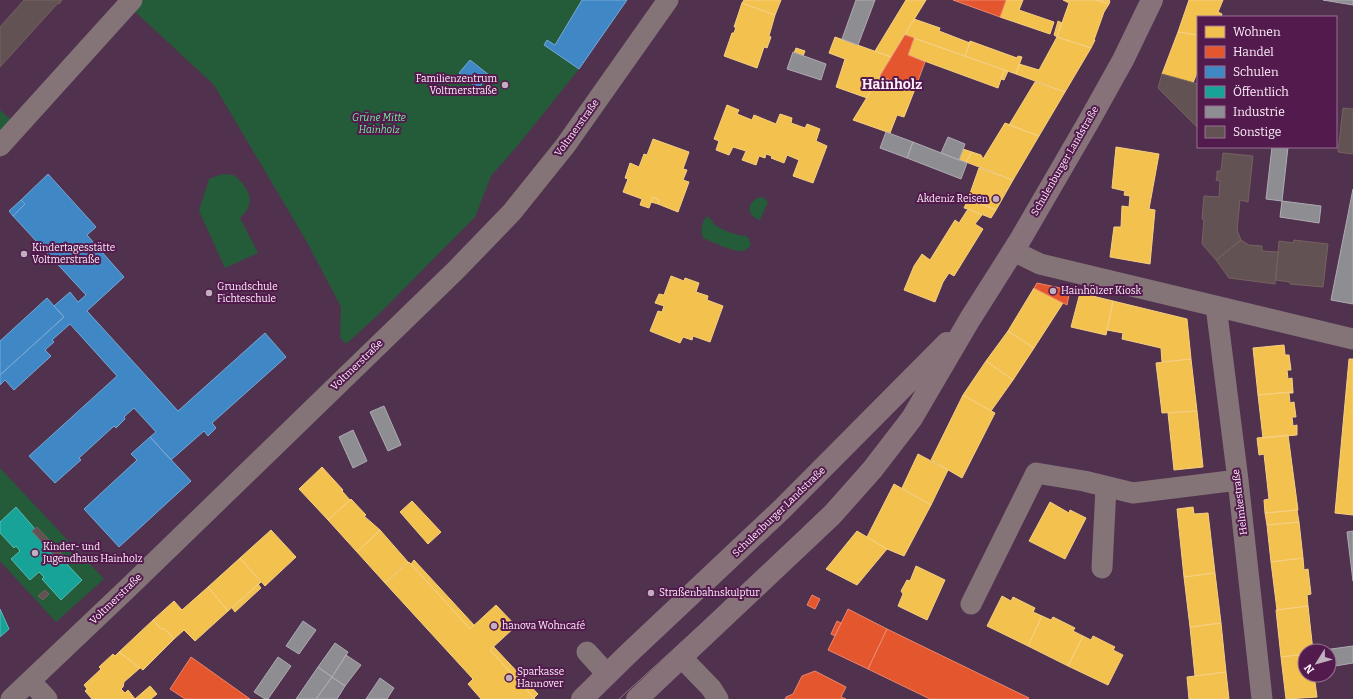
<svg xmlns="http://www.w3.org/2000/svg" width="1353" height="699" font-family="Bitter,serif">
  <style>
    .green { fill: #245b39 }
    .homes { fill: #f2c14e; stroke: #f6cf82 }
    .shops { fill: #e4572e; stroke: #ec856c }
    .schools { fill: #3f88c5; stroke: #78a7d5 }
    .public { fill: #17a398; stroke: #5cbab6 }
    .industry { fill: #8d8d92; stroke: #afabb2 }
    .building { fill: #635254; stroke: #75625f }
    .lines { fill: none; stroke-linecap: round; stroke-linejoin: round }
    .minor { stroke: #847477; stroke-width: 21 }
    .major { stroke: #887279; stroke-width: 22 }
    .tram { stroke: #887581; stroke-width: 1 }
    .poi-dot { fill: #c1aebe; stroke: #531a4d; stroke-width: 1.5 }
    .labels { text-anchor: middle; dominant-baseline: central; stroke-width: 4; stroke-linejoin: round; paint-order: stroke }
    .poi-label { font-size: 10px; fill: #fef0fb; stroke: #531a4d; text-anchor: start }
    .park-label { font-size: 10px; font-style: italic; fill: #72ef9a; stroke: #531a4d }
    .street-label { font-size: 10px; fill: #fef0fb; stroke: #531a4d }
    .district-label { font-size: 14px; font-weight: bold; fill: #fef0fb; stroke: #531a4d }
  </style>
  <rect width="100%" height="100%" fill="#51324e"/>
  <path class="green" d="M132,0h495l-48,69 -60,75 -28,32 -16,41 -97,98 -32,29 -6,-7 1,-30 -34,-65 -93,-157 -86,-80z
    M0,110l18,16 -18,20z
    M223,174l11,1c9,8 20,19 14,33 -1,3 -5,7 -8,10l18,35 -33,15 -26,-57 10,-32z
    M760,197l4,1 4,4 -8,18c-15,-5 -13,-18 0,-23z
    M707,216c5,3 5,8 11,11 6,3 14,7 21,8 3,1 5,0 9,2l3,8c-3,3 -5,5 -8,6 -7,2 -33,-10 -40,-13 -3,-7 -1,-17 4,-22z
    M0,468l104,111 -48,43 -56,-61z"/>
  <path class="homes" d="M744,0h37l-6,15 -33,-12z
    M906,0h20l-35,57 -16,-6z
    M1006,0h17l-4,10 35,12 -4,12 -50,-17z
    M1063,0h33l13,4 -5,8 -10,28h1l-4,8 -34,-11 12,-34z
    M1096,0h13l1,1 -1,3z
    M1189,0h34l-5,12 4,2 -1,3h-23v18l-20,-3z
    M742,3l33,12 -6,21 2,1 -4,11 -3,-1 -7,21 -33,-12 8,-23h2l2,-6h-2z
    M914,19l26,9 -1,3 31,12 -5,13 -60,-21z
    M1058,21l4,2 -5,14 -3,-2z
    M1178,32l20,3v35l-5,13 -31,-9z
    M835,37l56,20 -24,41 -31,-11 9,-28 -16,-6z
    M1057,37l34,11 -26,44 -49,-18 3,-10 20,6z
    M914,38l90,32 -6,18 -90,-33z
    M970,41l47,17 1,-2 4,1 -6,17 -51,-18z
    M796,48l9,3 -2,5 -9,-3z
    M1004,70l4,1 -4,9 -3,-1z
    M880,76l35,13 -11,28 -7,-2 -7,18 -37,-13z
    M1035,82l30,10 -26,44 -30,-11z
    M727,105l12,5 -2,4 15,6 2,-5 22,9 4,-10 12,4 -1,5 14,5 2,-4 13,5 -4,12 11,5 -14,37 -20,-7 6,-16 -12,-5 -3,8 -13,-5 1,-2 -6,-2 -1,4 -6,-2 -3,9 -14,-5 4,-9 -13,-4 -4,8 -13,-5 3,-9 -5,-2z
    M1005,123l34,13 -26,44 -47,-18 6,-10 9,3 2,4z
    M653,139l36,13 -6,17 4,1 -4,10 6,2 -11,30 -20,-8 1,-4 -6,-3 -4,11 -9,-3 2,-6 -19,-7 5,-13 -3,-1 5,-15 9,4 5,-13 3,1z
    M1116,147l43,7 -10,55 6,1 -5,54 -40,-7 4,-30h7l1,-21 7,1 1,-11 -6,-1 1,-4 -13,-3z
    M963,149l9,3 -6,10 -7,-2z
    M979,168l34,12 -17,30 -28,-11z
    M653,197l6,3 -1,4 -7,-2z
    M968,199l16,6 12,5 -5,8 -23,-9 -4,-1z
    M968,209l14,6 -7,9 8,5 -29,47 -5,-3 -6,9 -8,20 -31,-12 10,-24 8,-12 8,6 25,-40 4,3z
    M671,276l13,5 1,-3 14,5 -3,9 12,4 -1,4 16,6 -13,36 -17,-6 -1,4 -9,-3 -3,6 -30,-12 8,-20 4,1 2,-6 -9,-3 4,-9 5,1z
    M1034,288l29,15 -29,45 -26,-17z
    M1080,293l33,8 -7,34 -35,-8z
    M1113,301l74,18 4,40 -29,3 -1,-14 -39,-9 1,-6 -16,-3z
    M1008,331l26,17 -21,32 -27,-19z
    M1284,345l1,10h4l2,15h-4l1,9 4,-1 1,14 -35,3 -5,-47z
    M1191,359l6,52 -35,2 -6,-50z
    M1349,359h4v156l-18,-2z
    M986,361l27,19 -22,31 -28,-16z
    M1289,392h4v1h-4l1,10 4,-1 2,15h-4l1,9 4,-1v10l-34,3 -5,-43z
    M963,395l32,18 -33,65 -31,-18z
    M1197,411l6,56 -29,3 -6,-57z
    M1288,435l10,75 -33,3 -1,-13 5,-1 -5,-45 -5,1 -2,-17z
    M918,454l30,16 -17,35 -29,-17z
    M322,467l21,23 -1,1 8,9 -22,20 -29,-31z
    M894,484l37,21 -27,51 -17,-7 -20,-12z
    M351,499l15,16 -2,1 16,14 -23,22 -29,-32z
    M412,501l29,31 -13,12 -28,-32z
    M1050,502l19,11 1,-3 16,8 -21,41 -36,-18z
    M1193,507l1,7 14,-1 7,60 -31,4 -7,-68z
    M1297,510l2,12 -32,3 -2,-12z
    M1299,522l4,36 -32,4 -4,-37z
    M271,530l25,27 -31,29 -25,-28z
    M380,530l28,32 -23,21 -28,-31z
    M857,531l30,18 -30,36 -31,-16z
    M240,558l21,24 -33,29 -20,-24z
    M1303,558l1,12 4,-1 3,25 -4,1 1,11 -31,4 -6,-48z
    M414,560l60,65 -4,4 -59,-65z
    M409,562l61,67 26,-24 20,21 -26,24 45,49h-54l-13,-15 5,-5 -88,-96z
    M916,566l29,14 -18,40 -29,-14 5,-12 -2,-3 6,-11 3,1z
    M1215,573l6,50 -31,4 -6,-50z
    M258,584l3,4 -26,24 -3,-4z
    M208,587l20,24 -33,30 -11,-11 -10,9 -10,-11 -2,2 -9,-10 21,-19 8,9z
    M1002,596l9,5 2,-4 22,11 -2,4 9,4 -14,30 -41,-20z
    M1308,606l5,45h-8v3l-24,3 -5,-47z
    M1042,616l9,4 2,-3 22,11 -2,3 10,5 -15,30 -40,-20z
    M153,620l9,10 2,-2 10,11 -31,31 -24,-18z
    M1221,623l5,49 -31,4 -5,-49z
    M1083,636l8,4 2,-4 22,11 -2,3 10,5 -15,30 -40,-19z
    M493,646l45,48 -4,4 -44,-48z
    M119,652l21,16 -16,14 -1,5 -2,2 4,4 3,-3 7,9h-43l-7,-8 2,-2 -3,-4 17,-16 -2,-2 14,-13 2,2z
    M1305,654v21h9l3,22 -31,2 -5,-42z
    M1226,672l3,27h-40l-2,-22z
    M150,686l7,8 -6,5h-16z"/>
  <path class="shops" d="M953,0h53l-6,17z
    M905,35l9,3 -6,17 17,7 -10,27 -35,-13z
    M1037,283l33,7 -3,15 -33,-17z
    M812,595l8,4 -5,10 -8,-4z
    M848,609l39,20 -19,40 -40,-19z
    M837,621l4,2 -6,13 -4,-2z
    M887,629l142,69 -1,1h-98l-62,-30z
    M191,657l59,42h-65l-15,-10z
    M815,671l31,16 -5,10 5,2h-61l1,-2 7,-3 9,-18z"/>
  <path class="schools" d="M582,0h45l-48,69 -35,-24 3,-5 8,5z
    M470,60l19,15 -11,14 -19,-16z
    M48,174l48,53 -9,8 37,42 -37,34 91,100 87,-78 21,24 -74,66 4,5 -8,8 -4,-5 -33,29 -21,-23 6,-5 -22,-24 -10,9 1,2 -9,9 -2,-2 -35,32 2,2 -26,23 -26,-27 88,-80 -47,-52 -18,16 2,2 -9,8 6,6 -37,34 -9,-10 -5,5v-10l64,-58 -10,-11 16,-14 8,10 8,-7 -73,-79 12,-12 -4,-4z
    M21,200l4,4 -12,12 -4,-5z
    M47,298l17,19 -64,58v-34z
    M150,437l41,44 -72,66 -35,-38 53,-49 -6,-6z"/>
  <path class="public" d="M16,507l19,22 -3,2 22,24 6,7 3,-2 19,20 -21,20 -19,-21 2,-2 -5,-5 -9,8 -19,-21 9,-8 -4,-5 -2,2 -14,-15v-11z
    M0,609l9,20 -9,8z"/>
  <path class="industry" d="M856,0h19l-17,45 -16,-6z
    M1323,0h30v5z
    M793,52l33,12 -5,16 -34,-11z
    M886,132l27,10 -6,16 -27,-10z
    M948,137l17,7 -6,16 -18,-7z
    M913,142l54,21 -6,16 -54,-21z
    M1272,147h16l-6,54 -16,-2z
    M1353,189v115l-22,-4z
    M1282,201l39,5 -2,17 -39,-6z
    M384,406l17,39 -13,6 -18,-39z
    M353,430l14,31 -14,7 -14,-31z
    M1353,531v50l-6,-49z
    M303,621l13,9 -17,24 -13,-8z
    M335,643l13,9 -16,25 -14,-10z
    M1353,646v17l-24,4v-16l-5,-1z
    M346,655l15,10 -16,21 -13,-9z
    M278,657l13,9 -23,33h-3l-11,-7z
    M318,667l14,10 -16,22h-20z
    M332,677l13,9 -8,13h-21z
    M380,678l14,10 -7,11h-21z"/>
  <path class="building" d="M24,0h38l-3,4 -1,-1 -58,64v-40z
    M1162,74l36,10v44l-40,-40z
    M1343,108l10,1v45l-15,-2z
    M1223,153l30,3 -5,46 -8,-2 -3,30 4,10 -25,20 -14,-16 2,-25h-2l2,-23 15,1 1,-16 -4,-1 1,-4v-5h4z
    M1241,240l8,5 13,1v5l16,1 -3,32 -46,-6 -13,-18z
    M1294,240l34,4 -5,43 -33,-3v-2l-14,-2 3,-39 14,2z
    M37,527l28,30 -5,5 -28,-31z
    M45,590l4,4 -6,6 -5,-4z"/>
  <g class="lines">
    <path class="minor" d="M0,146l132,-146
      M1013,251l27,13 313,75
      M1216,306l22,174 24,219
      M1102,568l4,-81
      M971,604l65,-131 48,8 49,12 105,-13
      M587,652l20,22
      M682,658l29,30 7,11
      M30,681l17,18
      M11,699l117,-111 328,-318 56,-58 53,-66 103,-146"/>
    <path class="major" d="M582,699l46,-45 154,-145 165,-166
      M637,699l195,-184 40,-45 40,-52 58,-99 50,-79 69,-119 34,-61 29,-60"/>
    <path class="tram" d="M593,699l149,-140 110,-109 62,-63 25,-32 69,-106 114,-201 25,-48
      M619,699l137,-125 73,-71 67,-76 53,-68 41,-59 28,-46 114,-200 27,-54"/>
  </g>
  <g class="poi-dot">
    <circle cx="505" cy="85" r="4"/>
    <circle cx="996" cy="199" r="4"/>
    <circle cx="24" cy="254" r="4"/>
    <circle cx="1053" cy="291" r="4"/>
    <circle cx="209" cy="293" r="4"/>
    <circle cx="35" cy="553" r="4"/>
    <circle cx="651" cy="593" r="4"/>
    <circle cx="494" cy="626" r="4"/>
    <circle cx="509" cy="678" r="4"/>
  </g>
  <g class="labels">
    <g class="poi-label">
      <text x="497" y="79" text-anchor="end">Familienzentrum<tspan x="497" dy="12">Voltmerstraße</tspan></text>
      <text x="988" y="199" text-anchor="end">Akdeniz Reisen</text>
      <text x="32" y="248">Kindertagesstätte<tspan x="32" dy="12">Voltmerstraße</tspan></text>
      <text x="217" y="287">Grundschule<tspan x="217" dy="12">Fichteschule</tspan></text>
      <text x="1061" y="291">Hainhölzer Kiosk</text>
      <text x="43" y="547">Kinder- und<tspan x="43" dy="12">Jugendhaus Hainholz</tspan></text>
      <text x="659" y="593">Straßenbahnskulptur</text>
      <text x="502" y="626">hanova Wohncafé</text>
      <text x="517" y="672">Sparkasse<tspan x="517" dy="12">Hannover</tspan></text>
    </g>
    <g class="park-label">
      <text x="379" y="118">Grüne Mitte<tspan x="379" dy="12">Hainholz</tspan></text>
    </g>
    <g class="street-label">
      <text transform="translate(577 128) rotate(-54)">Voltmerstraße</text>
      <text transform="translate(1065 161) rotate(-60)">Schulenburger Landstraße</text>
      <text transform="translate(357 365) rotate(-44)">Voltmerstraße</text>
      <text transform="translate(1240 502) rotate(-97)">Helmkestraße</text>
      <text transform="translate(779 512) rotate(-44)">Schulenburger Landstraße</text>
      <text transform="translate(116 599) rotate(-44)">Voltmerstraße</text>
    </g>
    <g class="district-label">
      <text x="892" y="84">Hainholz</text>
    </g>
  </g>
  <rect x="1197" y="16" width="140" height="132" fill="#531a4d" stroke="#977093"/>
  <rect x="1205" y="26" width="20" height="12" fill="#f2c14e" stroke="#977093"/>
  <text x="1233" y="36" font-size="12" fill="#fef0fb">Wohnen</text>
  <rect x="1205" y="46" width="20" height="12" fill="#e4572e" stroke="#977093"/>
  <text x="1233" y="56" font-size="12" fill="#fef0fb">Handel</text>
  <rect x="1205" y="66" width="20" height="12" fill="#3f88c5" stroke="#977093"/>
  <text x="1233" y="76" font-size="12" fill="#fef0fb">Schulen</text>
  <rect x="1205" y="86" width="20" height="12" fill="#17a398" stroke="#977093"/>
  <text x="1233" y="96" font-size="12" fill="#fef0fb">Öffentlich</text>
  <rect x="1205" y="106" width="20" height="12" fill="#8d8d92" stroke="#977093"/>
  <text x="1233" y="116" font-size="12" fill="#fef0fb">Industrie</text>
  <rect x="1205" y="126" width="20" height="12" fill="#635254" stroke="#977093"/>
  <text x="1233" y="136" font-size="12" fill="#fef0fb">Sonstige</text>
  <g transform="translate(1317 663) rotate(233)"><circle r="19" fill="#531a4d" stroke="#977093"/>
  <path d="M0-3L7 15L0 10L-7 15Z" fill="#c1aebe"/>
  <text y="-6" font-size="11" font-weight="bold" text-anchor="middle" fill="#fef0fb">N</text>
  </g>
</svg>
